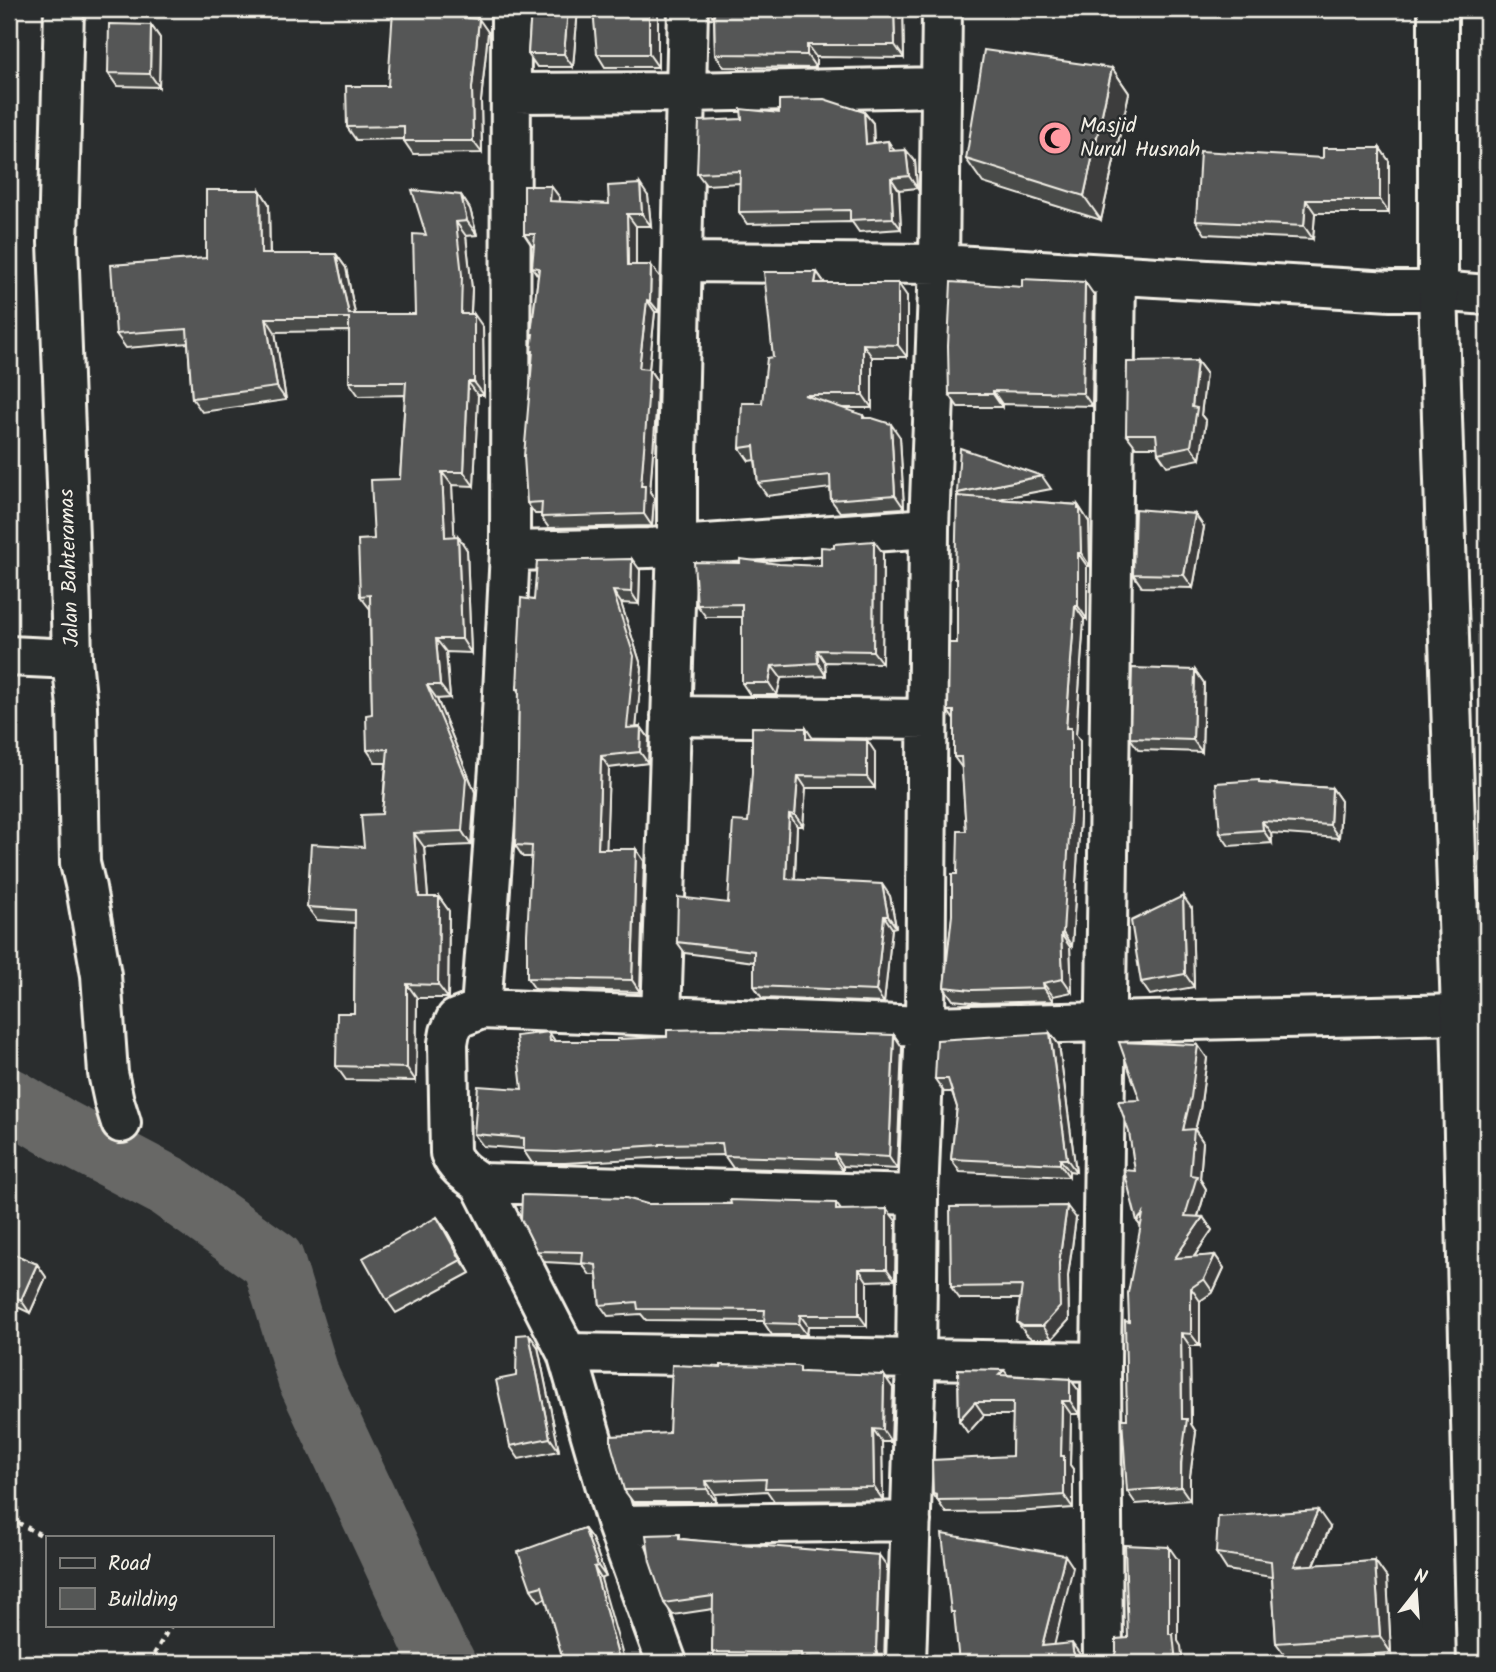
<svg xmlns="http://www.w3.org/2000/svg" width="1496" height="1672" font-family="Kalam,sans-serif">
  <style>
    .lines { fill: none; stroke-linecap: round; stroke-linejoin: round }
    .river { stroke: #676866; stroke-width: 63 }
    .street-casing { stroke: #f4f1e8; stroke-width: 44 }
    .highway-casing { stroke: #f4f1e8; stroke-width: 44 }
    .path { stroke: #f4f1e8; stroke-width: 4.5; stroke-dasharray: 5 5; stroke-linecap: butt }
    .street { stroke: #2a2d2e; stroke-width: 38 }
    .highway { stroke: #2a2d2e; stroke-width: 38 }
    .wall { fill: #494b4a; stroke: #f4f1e8; stroke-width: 2 }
    .shaded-wall { fill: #3c3d3c; stroke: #f4f1e8; stroke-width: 2 }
    .building { fill: #555756; stroke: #f4f1e8; stroke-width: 2 }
    .labels { text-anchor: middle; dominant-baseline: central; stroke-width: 5; stroke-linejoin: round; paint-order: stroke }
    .poi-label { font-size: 21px; fill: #f4f1e8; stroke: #2a2d2e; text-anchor: start }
    .street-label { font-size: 21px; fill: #f4f1e8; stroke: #2a2d2e }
  </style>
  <rect width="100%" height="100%" fill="#2a2d2e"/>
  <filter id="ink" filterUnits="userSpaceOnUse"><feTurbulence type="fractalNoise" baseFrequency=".0143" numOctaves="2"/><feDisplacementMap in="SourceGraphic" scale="14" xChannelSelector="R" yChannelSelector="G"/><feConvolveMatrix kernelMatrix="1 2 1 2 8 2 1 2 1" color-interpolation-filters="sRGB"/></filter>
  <g filter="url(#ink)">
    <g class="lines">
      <path class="river" d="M9,1099l50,30 110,58 104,74 36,118 126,269 9,15"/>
      <defs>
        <path id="street" d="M64,9l-6,233 11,296 3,121 5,47 3,157 6,25 15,87 7,98 6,28 7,22
          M688,9l-2,83 254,-5
          M511,93l175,-1 -9,366v87l-16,471
          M682,262l257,2 452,27h47l49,4
          M510,551l1,-542
          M9,656l63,3
          M671,716l256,3
          M481,1009l444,17 536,-12
          M480,1183l87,170 50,172 50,138
          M918,1195l-438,-12c-13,-9 -24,-15 -30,-30l-2,-110 2,-11 6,-13 25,-10 19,-255 10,-203 139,-3 280,-20
          M567,1353l534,9 2,301
          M1101,1362l15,-1087
          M617,1525l294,-4
          M906,1663l10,-304 2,-164 7,-169 4,-498 10,-264 3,-255"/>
        <path id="highway" d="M1438,9v282l23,723 16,649"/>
      </defs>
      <use href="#street" class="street-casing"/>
      <use href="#highway" class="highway-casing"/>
      <path class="path" d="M9,1518l38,20
        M149,1663l22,-38"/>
      <use href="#street" class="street"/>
      <use href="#highway" class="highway"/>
    </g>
    <path class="wall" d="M531,9h47l-5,58h-36l-9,-13z
      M708,9h195l1,49 -88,-1v11l-92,-1 -9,-13 -1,-38h-2z
      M477,19l11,13 -7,69 1,52 -69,1 -9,-13v-2l-48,1 -9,-13 41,-41z
      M151,25l9,13 -1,49 -42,-1 -9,-13z
      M657,30l1,37h-53l-8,-13z
      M1112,68l17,25 -28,127 -118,-37 -17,-24z
      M864,112l9,11 1,20 14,-2 6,10 21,10 2,27 -18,2 2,39 -42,3 -7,-10 -105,2 -8,-12 1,-29 -34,2 -9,-12 45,-54 37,-6z
      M1380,148l9,13v52h-74l-2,26 -108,-5 -9,-13 127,-63z
      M551,186l9,12 -1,4 50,2 39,-8 3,30h-15v39l24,12 -1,35h-4l-6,57 8,12 -1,30 -6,81 4,6 -2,28 -103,2 -8,-11v-3h-6l-8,-11 6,-149 -2,-3 1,-15 -1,-2 7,-58 -6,-9 2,-21h-2l-8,-12z
      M260,190l9,14 1,50h66l10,14 9,46h60l11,-79 35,-40 9,14 7,26 -11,1 6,53 -1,25 12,13 1,68h-6l-4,91 -22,-1 2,51 13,14 4,103 -25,-1 4,46 -13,1 38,93 -4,53 -47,2 4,50h11l10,14 -1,87h-31l-1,83 -70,-1 -10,-14 18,-53 1,-90 -38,-3 -10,-13 57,-60 18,-33 4,-51h-10l-9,-13 5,-36 -2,-105 -10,-13 14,-57 26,-60 5,-84 -46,1 -10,-14v-51l-74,1 11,68 -84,12 -10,-14 -4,-55 -62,5 -10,-14 90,-76z
      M817,272l8,11 82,13v61h-35v51h-31l22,7 2,3 35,19 4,71 -64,4 -9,-12 -1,-12 -63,8 -9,-13 -3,-23 -6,1 -9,-13 22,-45 11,-46z
      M1094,295l-2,111 -90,-2v3h-44l-9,-13z
      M1197,361l9,12 -5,42 5,6 -6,38 -33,7 -9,-13v-6h-22l-10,-13z
      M1042,476l9,13 -53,10 80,6 11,17 1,44h-3v53h-3l-8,116 4,6v77l-8,128 -2,1 2,45 -19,4v5l-72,2 -28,-3 -9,-13 13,-113 9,-43 -4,-63 -8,-11v-37l-6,-9 9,-68v-63l-2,-2 4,-82 -2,-3z
      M1204,527l-11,61 -51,-1 -9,-13z
      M883,553l-1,110 -57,-1 1,14 -45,2 -4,17h-27l-8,-12v-66h-36l-9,-12 124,-39z
      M640,570l-1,34 -18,-1 21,65 -6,59h5l8,11 -1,25 -39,5 -3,81h30l8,12 -4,131 -105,-3 -8,-11 5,-121h-9l-8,-12 3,-82 1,-70 -2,-4 17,-89z
      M1195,670l9,13 -2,69 -63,-2 -9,-12z
      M814,739l61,13v36h-69l-3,38h-6l-2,54 95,16 6,31 -4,1 -8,75 -122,-5 -8,-12v-24l-69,-9 -8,-11 51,-39 20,-81z
      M1261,783l71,5 9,13 -2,37 -68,-5 1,10 -43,3 -9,-13z
      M1192,909l2,78 -44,8 -9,-13z
      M549,1032l6,9h62l277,-6 8,12 -5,122 -54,-3v5l-110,-3 -9,-13 -56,1 1,1 -104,6h-33l-8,-12v-2l-41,-3 -9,-12 48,-45z
      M1050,1033l9,12 17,127 -7,-1v6l-109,-5 -9,-13 6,-52 -5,-15h-8l-9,-13z
      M1207,1058l-7,52 -5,20 8,12 -3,37 6,10 -8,28h5l9,13 -18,27 21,-2 9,13 -11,24 -13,9v45h-10l1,78 5,8 -6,44v24l-54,4 -9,-13v-72l14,-192 -4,-6 -2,-50 5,-71z
      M836,1203l5,7 55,11 -1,59 -28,1v45h-59l-1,9h-35l-8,-12v-2l-118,-1 -5,-6 -33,2 -8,-11 -3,-30h-7l-8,-11 -37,-2 -8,-11 110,-47z
      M437,1217l9,13 24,43 -74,40 -9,-13z
      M1076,1218l-8,58 1,44 -17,19h-20l-6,-5 -9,-12 3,-23h-60l-9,-12z
      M9,1252l28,12 9,13 -16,36 -21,-10z
      M538,1347l21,104 -40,8 -9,-13 6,-70z
      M958,1369l50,6 62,4 9,12v23h-8l-1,51 3,4v39l-57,4 -70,1 -13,-19 79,-38 1,-41h-29l-16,18 -9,-13z
      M804,1372l89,16 -2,54h-9l1,58 -109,1 -7,-10 -52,3 1,8h-83l-9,-12 45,-57z
      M1330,1527l-16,38 61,-4 12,17 4,75 -103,6 -12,-16 -4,-66 -45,-7 -11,-17z
      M584,1528l8,11 14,38 -67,24 -8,-12z
      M683,1539l204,27 -3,97h-164l-8,-11 1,-43 -40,6 -9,-12z"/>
    <path class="shaded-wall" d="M468,9h9v22l-9,-13z
      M568,9h10l-5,58 -9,-13z
      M649,9h9v58l-9,-13z
      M894,9h9l1,49 -9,-13z
      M479,19l9,13 -7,69 1,52 -9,-12 -1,-53z
      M151,25l9,13 -1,49 -9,-13z
      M807,45l9,12v11l-9,-13z
      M1112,68l17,25 -28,127 -17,-24z
      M864,112l9,11 1,33 -8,-12z
      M888,141l8,12 -7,-2z
      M1380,148l9,13v52l-9,-13z
      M906,150l9,11 2,27 -8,-12z
      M891,178l8,12 2,39 -8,-11z
      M640,184l8,12 3,30 -9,-12z
      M551,186l9,12 -2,15 -8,-12z
      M260,190l9,14 1,64 -9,-14z
      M461,195l9,14 7,26 -10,-14z
      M1306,200l9,13 -2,26 -9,-13z
      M627,214l9,12v51l-8,-12z
      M456,222l10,14 6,53 -2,38 -9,-13z
      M336,254l10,14 12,61 -9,-14z
      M651,265l9,12 -1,35 -9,-11z
      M817,272l9,13 -11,-2z
      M1085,282l9,13 -2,111 -9,-13z
      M898,283l9,13v61l-9,-12z
      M647,300l8,12 -7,67 -9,-11z
      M474,314l9,13 1,68 -10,-13z
      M266,318l9,14 11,68 -9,-13z
      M863,344l9,13v51l-9,-13z
      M1197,361l9,12 -5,42 5,6 -6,38 -9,-13 1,-39z
      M649,369l8,12 -1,30 -6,81 4,6 -2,28 -8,-12 -3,-28z
      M468,382l10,13 -4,91 -10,-14z
      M993,391l9,13v3l-9,-13z
      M891,424l9,13 4,71 -9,-13z
      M442,472l10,13 3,65 -10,-13z
      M1078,505l11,17 1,44 -9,-13z
      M1195,514l9,13 -11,61 -9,-13z
      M458,536l9,14 4,103 -9,-14z
      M874,541l9,12 -1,110 -9,-12z
      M1078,553l9,13v53l-9,-13z
      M632,559l8,11 -1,34 -8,-12z
      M613,591l8,12 21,65 -7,71 -8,-11z
      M1075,606l9,13 -8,116 4,6v77l-8,128 -9,-13 3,-205z
      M436,639l10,13 4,46 -10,-13z
      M817,650l8,12 1,14 -8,-13z
      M772,666l9,12 -4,17 -8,-12z
      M1195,670l9,13 -2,69 -9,-12z
      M427,685l10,14 38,93 -4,53 -9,-14z
      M641,727l8,11 -1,25 -8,-11z
      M806,728l8,12 -8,-1z
      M867,740l8,12v36l-8,-11z
      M601,756l8,12 -3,93 -8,-12z
      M798,776l8,12 -3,38 -8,-11z
      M1332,788l9,13 -2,37 -9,-13z
      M789,814l8,12 -3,65 -8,-12z
      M1262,821l9,12 1,10 -9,-13z
      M414,833l10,14 5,64 -10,-14z
      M636,849l8,12 -4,131 -8,-12z
      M882,884l8,12 6,31 -8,-11z
      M1183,896l9,13 2,78 -9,-13z
      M439,897l10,14 -1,87 -10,-13z
      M884,916l8,12 -8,75 -8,-12z
      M1061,934l9,13 2,45 -9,-13z
      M1043,983l10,13v5l-9,-13z
      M407,984l10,14 -1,83 -9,-13z
      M1050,1033l9,12 17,127 -9,-13z
      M894,1035l8,12 -5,122 -8,-12z
      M1198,1045l9,13 -7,52 -5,20 8,12 -3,37 6,10 -12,40 -9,-13 5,-41 -7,-45z
      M835,1154l8,12v5l-8,-12z
      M1060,1159l9,12v6l-9,-13z
      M1067,1206l9,12 -8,58 1,44 -17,19 -9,-13 16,-63z
      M887,1209l9,12 -1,59 -8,-11z
      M1143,1214l3,20 -9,-13z
      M437,1217l9,13 24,43 -9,-13z
      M1203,1217l9,13 -28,41 -9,-13z
      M1215,1255l9,13 -11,24 -9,-13z
      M37,1264l9,13 -16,36 -9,-13z
      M859,1269l8,12v45l-8,-11z
      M1191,1288l9,13v45l-9,-12z
      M800,1315l8,11 -1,9 -8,-11z
      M1181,1333l9,13 1,78 5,8 -6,44v24l-9,-13 1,-68z
      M529,1334l9,13 21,104 -9,-13z
      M1004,1370l9,12 -14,-7z
      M884,1375l9,13 -2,54 -8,-12z
      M1070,1379l9,12v23l-9,-13z
      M1062,1401l9,13 -1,51 3,4v39l-9,-13 -3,-39z
      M975,1402l9,13 -16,18 -9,-13z
      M873,1429l9,13 1,58 -9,-13z
      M706,1481l9,13 1,8 -9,-13z
      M1318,1510l12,17 -24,56 -12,-17z
      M584,1528l8,11 14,38 -8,-11z
      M1169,1547l9,13v81l3,5 2,17h-7l-7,-29z
      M879,1555l8,11 -3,97 -5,-1 -3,-12z
      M1065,1555l8,12 -22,92 -9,-13z
      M1375,1561l12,17 4,75 -11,-17z
      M594,1567l7,12 24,84h-5z
      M1072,1643l9,13v7h-4l-4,-12z"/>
    <path class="building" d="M393,9h75v9l11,1 -7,69 1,53h-69v-15l-57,1 -1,-41h42z
      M531,9h37l-4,45h-36z
      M593,9h56v45h-52z
      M714,9h180l1,36h-88v10l-92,-1z
      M109,24l42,1 -1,49 -42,-1z
      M984,50l128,18 -28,128 -118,-37z
      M824,99l40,13 2,32 22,-3 1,10 17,-1 3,26 -18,2 2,40 -43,2v-10l-111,2 1,-41 -43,2 2,-52 43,-2 -1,-10 38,4v-13z
      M1323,148h57v52h-74l-2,26 -108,-5 4,-70 123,7z
      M640,184l2,30h-15l1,51h23l-1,36 -3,-1 -8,68 10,1 -1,30 -7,87h4l-1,28 -103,3 1,-15 -15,1 -3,-47 9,-105h-2l2,-17h-2l8,-66 -7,-1 3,-33h-11v-48h27l-1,15 59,3 -1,-18z
      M206,190h54l1,64h75l13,61v-1h66l-2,-80 13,1 -14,-45 49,5 6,26 -11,1 6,53 -1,39h13v68h-6l-4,90h-22l3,65 13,-1 4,103h-26l4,46h-13l39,93 -4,53 -48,2 5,64h20l-1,88 -31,-1v84l-71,-2 1,-53h17l1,-103 -48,-3 4,-63 53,3 -3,-32 21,-1 6,-65 -21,1 -1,-35 6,-1 -2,-119 -10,1 -2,-56 16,-1 -3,-59 29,-1 6,-97h-57v-64h-83l11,69 -85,11 -5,-69 -71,5 -5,-69 95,-7z
      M764,272h53l-2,11h83v62l-35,-1v51h-59l59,20v3h9l19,6 4,71 -64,5 -1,-25 -72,8 -4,-37 -14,2 2,-45h20l5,-45 6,-1z
      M1022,279l63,3 -2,111 -90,-2v3h-44l-1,-48 3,-64 71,5z
      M1197,361l-5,46 5,1 -6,38 -33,7 -2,-19h-30l1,-72z
      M960,448l82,28 -85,17z
      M957,496l121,9v4h2l1,44h-3v53h-3l-9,122h5v77l-8,128 -2,1 2,45 -20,4 1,5 -72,2 -28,-3 8,-72v-41h5l1,-43h8l-5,-74h-7v-46h-6l1,-68h8v-65h-2z
      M1135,509l60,5 -11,61 -51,-1z
      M874,541l-1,110 -56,-1 1,13 -46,3 -3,17h-27v-79l-45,1 -3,-43 46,1v-4l39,5 42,2v-19l13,1v-4z
      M632,559l-1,33 -18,-1 21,65 -7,72 14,-1 -1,25 -39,4 -3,93h38l-4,131 -105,-2v-44l5,-88 -17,-1 2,-82h1l1,-74h-2l4,-91 13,2 3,-39z
      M1132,668l63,2 -2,70 -63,-2z
      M752,727l54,1v11l61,1v37l-69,-1 -3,39 -6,-1 -3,65 96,5 6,32h-4l-8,75 -122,-5v-35l-77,-9 1,-45 50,6 5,-82 15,1 4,-50z
      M1259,780v3l73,5 -2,37 -68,-4 1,9 -43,3 -4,-50z
      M1183,896l2,78 -44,8 -10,-61z
      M718,1029l176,6 -5,122 -54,-3v5l-111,-3 -2,-13 -62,1v1l-104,7 -32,-1v-13l-50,-4 4,-48 44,3 -6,-53 33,-4 1,9h67v-2l50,-2v-7z
      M1050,1033l17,126h-7v5l-109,-5 6,-52 -9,-28h-13l2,-39z
      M1119,1042l79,3 -7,52 -8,33 11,-1 -4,46 7,1 -12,40 18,1 -28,41 40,-3 -11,24 -13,9v46l-10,-1 1,86h5l-6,44v24l-54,4 -5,-72h5l-2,-98 4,1 -1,-29 15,-79 -6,7 -13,-51 11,1 -6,-39 -11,-31 22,-1z
      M522,1195l104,3 21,6h84l-1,-4 106,3v7l51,-1v60h-28v46h-59l-1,9 -35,-1 1,-13 -127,-1 -1,-7 -37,3 -4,-40 -14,-2 1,-11 -46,-1 -16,-32z
      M1067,1206l-8,57 1,44 -17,19h-20l-6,-4 5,-36 -71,1 -1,-80z
      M437,1217l24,43 -74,40 -24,-42z
      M9,1252l28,12 -16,36 -12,-6z
      M529,1334l21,104 -40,8 -14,-66 20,-4 1,-41z
      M672,1365l49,2v-2l75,1 4,1v5l84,3 -1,55 -10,-1 1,58 -109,1 1,-9 -60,2 1,8 -83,1 -13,-46v-8l58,-3z
      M958,1369l46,1 -5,5 71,4v22h-8l-1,55h3v39l-57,4 -70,1v-5l-4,-1 -1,-34 80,-4 1,-54h-38l-16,18z
      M1318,1510l-24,56 81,-5 5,75 -104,7 -5,-82 -55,-8 2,-36z
      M584,1528l14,38 -4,1 26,96h-56l-22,-77 -11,3 -13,-37z
      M679,1534v5l200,16 -3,95 3,12 -78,-4v-5l-89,-1 1,-56 -49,7 -14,-41 -4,-27z
      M942,1534l123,21 -23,91 30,-3 1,8 4,12h-118l-5,-51h-3z
      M1125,1545l44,2v87h4l3,29h-64l4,-12v-12l12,-1z"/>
  </g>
  <defs>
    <symbol id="mosque-disc" viewBox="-11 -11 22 22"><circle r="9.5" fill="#ff9aa2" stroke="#2a2d2e"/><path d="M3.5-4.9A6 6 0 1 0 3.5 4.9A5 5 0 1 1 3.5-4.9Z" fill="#111"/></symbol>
  </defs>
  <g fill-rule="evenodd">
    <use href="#mosque-disc" x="1036" y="119" width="38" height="38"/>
  </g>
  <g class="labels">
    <g class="poi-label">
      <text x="1080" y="126">Masjid<tspan x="1080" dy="24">Nurul Husnah</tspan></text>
    </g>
    <g class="street-label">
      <text transform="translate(70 568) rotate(-92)">Jalan Bahteramas</text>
    </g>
  </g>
  <rect width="1496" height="1672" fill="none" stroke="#2a2d2e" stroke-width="35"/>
  <rect x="18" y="18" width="1461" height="1637" fill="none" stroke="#f4f1e8" stroke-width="2.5" filter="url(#ink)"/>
  <rect x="46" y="1536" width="228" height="91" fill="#2a2d2e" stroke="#7b7b78" stroke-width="2"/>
  <rect x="60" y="1558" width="35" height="10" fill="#2a2d2e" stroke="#7b7b78" stroke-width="2"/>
  <text x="108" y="1570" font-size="21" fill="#f4f1e8">Road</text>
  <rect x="60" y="1588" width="35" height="21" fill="#555756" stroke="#7b7b78" stroke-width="2"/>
  <text x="108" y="1606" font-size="21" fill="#f4f1e8">Building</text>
  <g transform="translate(1416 1592) rotate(17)" stroke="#2a2d2e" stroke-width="5" paint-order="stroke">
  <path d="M0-5L12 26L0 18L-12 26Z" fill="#f4f1e8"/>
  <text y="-10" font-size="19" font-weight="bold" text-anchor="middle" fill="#f4f1e8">N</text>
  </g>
</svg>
